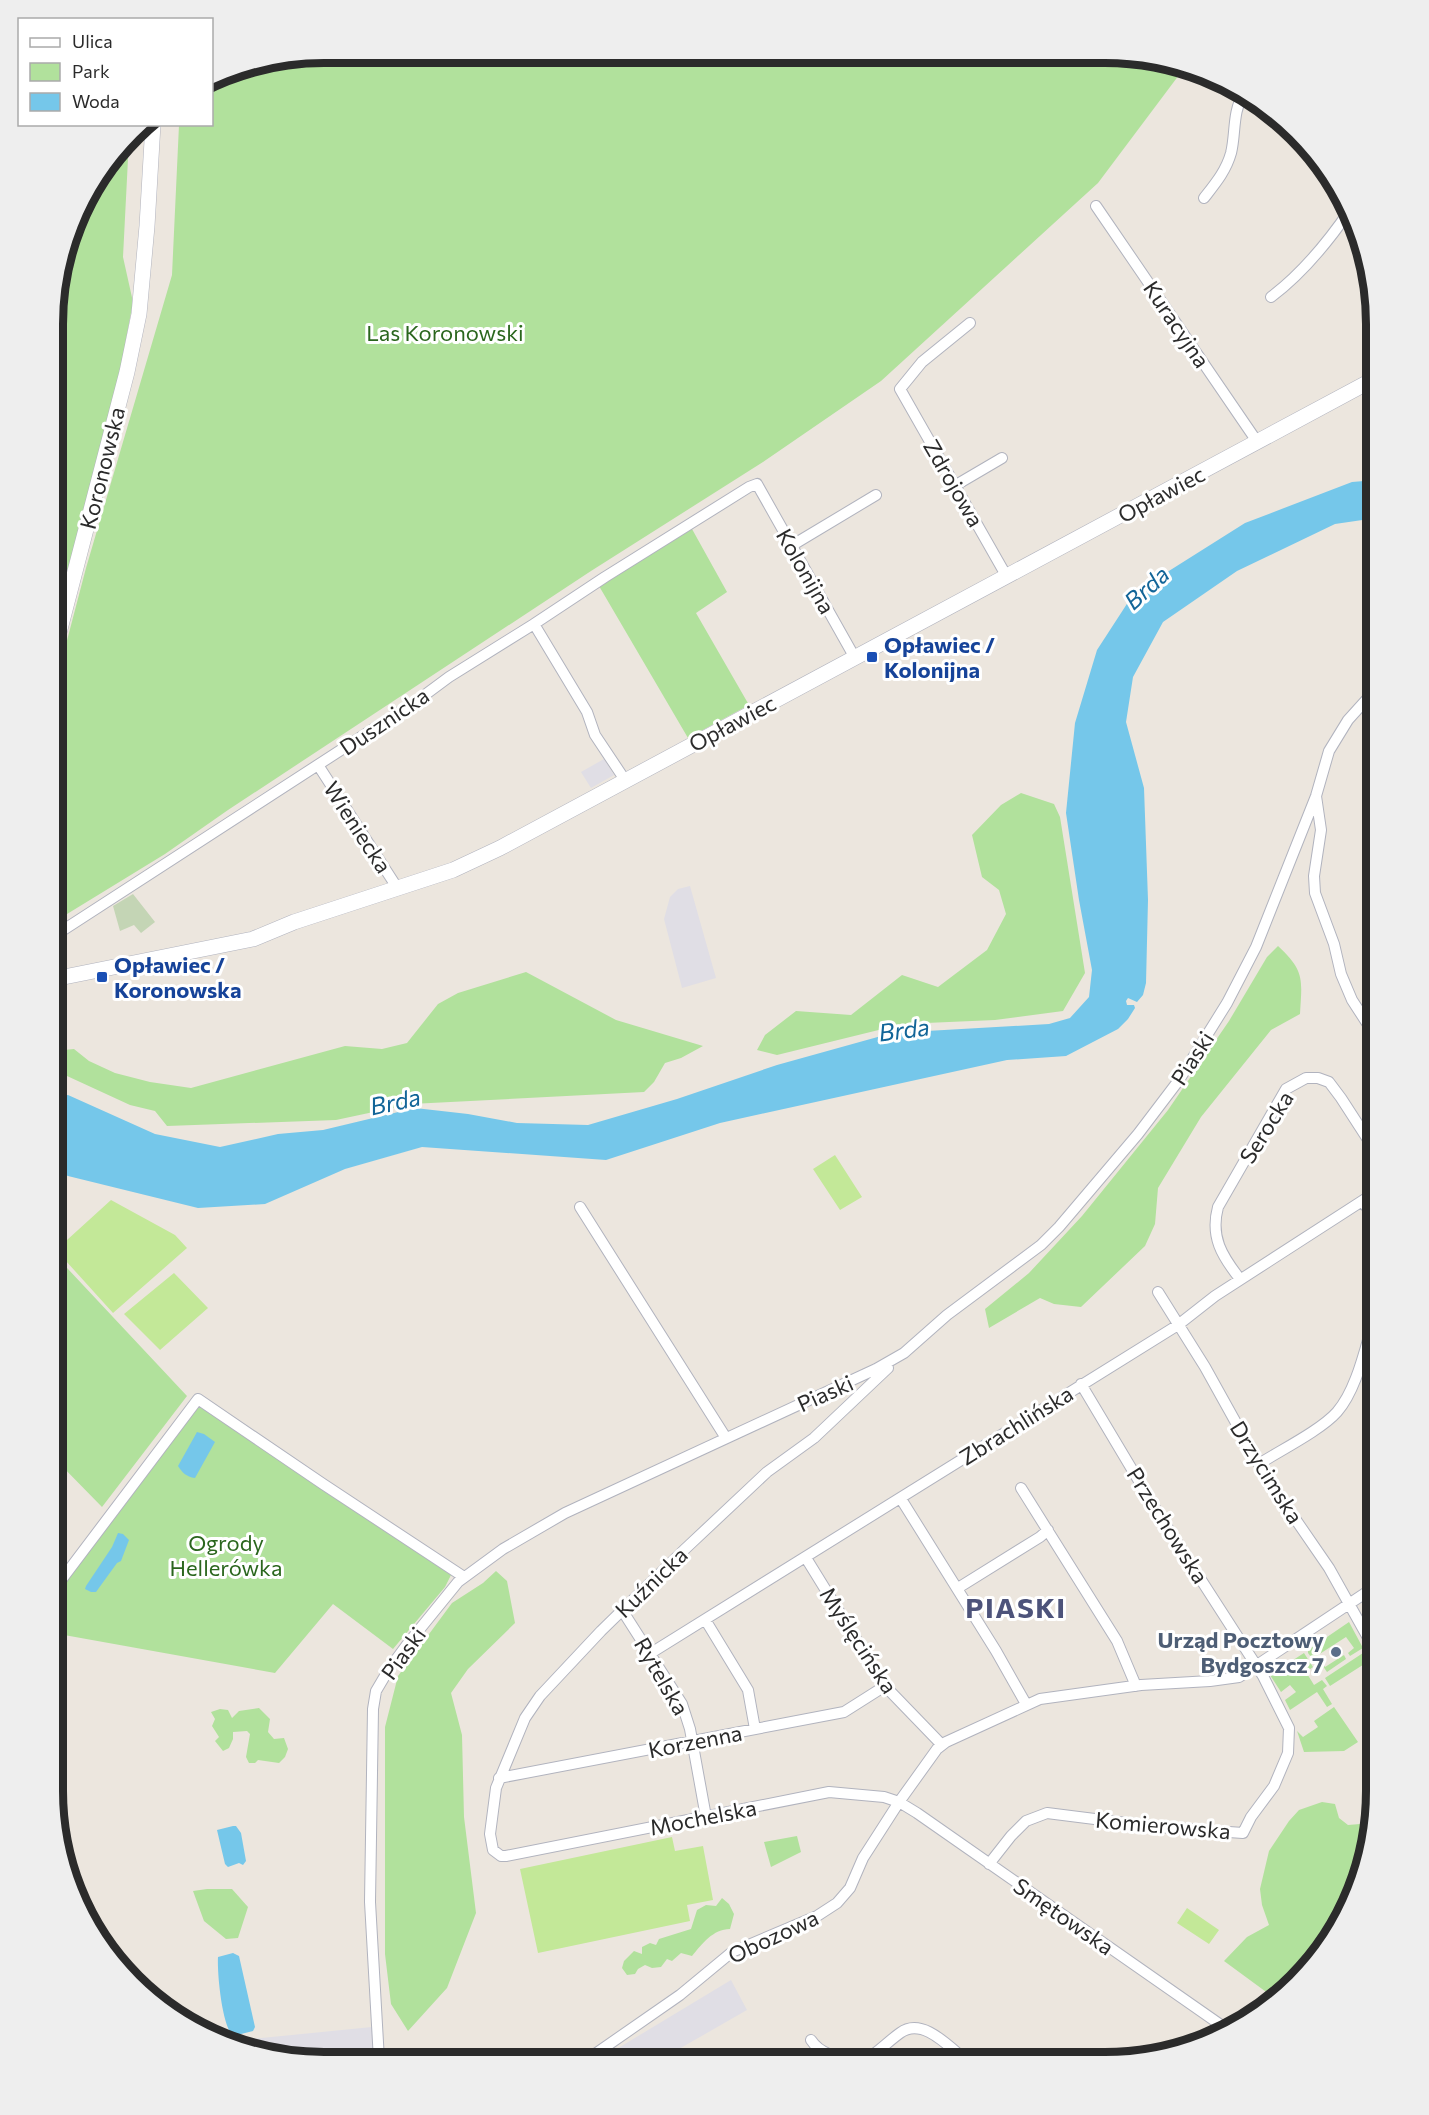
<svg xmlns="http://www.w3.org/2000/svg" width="1429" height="2115" font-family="Commissioner,sans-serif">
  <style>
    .industrial { fill: #e0dee5 }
    .green { fill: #b1e19c }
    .cemetery { fill: #c4d5b5 }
    .pitch { fill: #c3e898 }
    .water { fill: #75c7ea }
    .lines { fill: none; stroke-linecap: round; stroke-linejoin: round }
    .street-casing { stroke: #b1b3be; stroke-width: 12 }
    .secondary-casing { stroke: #b1b3be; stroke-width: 16 }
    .street { stroke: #fff; stroke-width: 10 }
    .secondary { stroke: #fff; stroke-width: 15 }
    .transit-dot { fill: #1a4fb4; stroke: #fff; stroke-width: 2 }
    .service-dot { fill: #5c6f8a; stroke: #fff; stroke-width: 2 }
    .labels { text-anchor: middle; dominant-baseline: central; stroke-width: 6; stroke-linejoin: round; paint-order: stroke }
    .street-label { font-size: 22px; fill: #2b2b2b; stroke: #fff }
    .park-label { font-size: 22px; fill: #2a661d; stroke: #fff }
    .transit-label { font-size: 22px; font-weight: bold; fill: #164399; stroke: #fff; text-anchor: start }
    .service-label { font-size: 22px; font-weight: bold; fill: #4e5e75; stroke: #fff; text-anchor: end }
    .water-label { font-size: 24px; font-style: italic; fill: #126598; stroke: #fff }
    .district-label { font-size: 28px; font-weight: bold; letter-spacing: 1.5px; fill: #4d537a; stroke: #fff }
    .rim { fill: none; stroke: #2b2b2b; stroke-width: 8 }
  </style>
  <rect width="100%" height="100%" fill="#ece6de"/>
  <path class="industrial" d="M604,759l10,16 -23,13 -10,-16z
    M690,886l26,92 -34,10 -18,-69 6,-22 8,-8z
    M731,1980l16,30 -89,51h-50l-3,-5z
    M372,2027l3,33h-86l-67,-18z"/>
  <path class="green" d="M324,53l817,2 44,12 -87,116 -217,198 -118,81 -172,109 -363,239 -63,44 -111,68v-232l32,-122 86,-293 7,-150 33,-1v-43l24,-14z
    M129,139l-6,118 10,45 -13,70 -66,253 1,-337 34,-100z
    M692,529l35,63 -31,21 53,92 -61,33 -89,-152z
    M1021,793l33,11 6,13 25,156 -22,38 -68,9 -92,4 -126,31 -20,-5 8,-15 31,-24 55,4 51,-40 36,12 49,-37 19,-36 -7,-24 -17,-13 -10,-42 29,-30z
    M1278,946c27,25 24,33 22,68l-29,16 -70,87 -43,71 -3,36 -10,22 -64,61 -27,-3 -14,-6 -51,30 -4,-19 44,-36 53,-57 86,-106 61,-89 38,-64z
    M526,972l90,48 87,26 -22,12 -16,5 -11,19 -10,10 -233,12 -75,16 -169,6 -12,-15 -25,-6 -76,-35v-19l20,-2 15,12 26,12 35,9 41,6 154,-42 37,3 25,-6 31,-39 20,-11z
    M53,1253l134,143 -85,111 -47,-48 -2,1z
    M199,1406l252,169 -6,12 -52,62 -60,-45 -58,69 -222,-40v-35z
    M496,1571l11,10 8,42 -47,46 -17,24 11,42 2,82 12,96 -29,75 -39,43 -17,-27 -6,-50v-227l13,-51 54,-73 31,-20z
    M1349,1622l14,26 -13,8 -2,-3 6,-5 -8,-11 -28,18 7,12 19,-12 2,4 -19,13 -9,-13 -4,2 -6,-8v-3z
    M1304,1653l9,14 -7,5 8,13 8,-5 5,6 -4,3 9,15 -5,3 -10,-15 -27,18 -5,-10 11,-8 -6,-7 -9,7 -11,-17z
    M1363,1653l6,8 -39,25 -5,-8z
    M1334,1707l24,35 -14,9 -40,1 -7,-21 6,6 15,-10 -4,-6z
    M259,1708l11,11 -2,13 6,7 10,-1 4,11 -3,8 -6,6 -21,-3 -3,3h-6l-3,-6 4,-23 -3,-3 -14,1v7l-4,9 -6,3 -8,-10 4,-4 -7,-11 3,-7 -4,-7 9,-3 8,1 4,8 7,-7z
    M1322,1802l13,2 4,14 9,7 12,-1 15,-11 -13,66 -31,63 -47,53 -7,5 -53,-39 23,-24 22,-12 -7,-20 -2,-16 9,-38 20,-30 10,-11z
    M797,1836l4,16 -30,15 -7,-25z
    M207,1889h25l16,18 -10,31 -12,1 -22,-18 -11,-30z
    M722,1898l7,6 5,10 -4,15c-17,0 -28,15 -38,27l-11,-3 -9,8 -5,-2 -6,8 -9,1 -7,-3 -7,4 -3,5 -8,1 -5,-7 2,-7 10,-10 8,3v-7l8,-4 6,2 3,-6 32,-10 6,-19 9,-5 10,1z
    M692,2048l26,9 2,4h-54z"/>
  <path class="cemetery" d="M133,894l22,28 -14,11 -7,-8 -14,6 -7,-25z"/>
  <path class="pitch" d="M835,1155l27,42 -22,13 -27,-41z
    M111,1200l64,35 12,13 -74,65 -57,-63z
    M174,1273l34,35 -48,42 -36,-36z
    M672,1837l3,14 28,-5 10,54 -26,5 3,16 -152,32 -18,-84z
    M1187,1908l32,22 -10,14 -32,-21z"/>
  <path class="water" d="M1376,480v38l-41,6 -98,47 -74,51 -30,55 -7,45 18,66 4,112 -2,83 -3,12 -6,7 -9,-4 -2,3 1,4h7l1,3 -7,11 -10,10 -52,27 -59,4 -287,63 -114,37 -184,-13 -77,22 -80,35 -67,4 -130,-32 -15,-7 1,-72 14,-2 87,39 65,13 58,-13 45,-4 92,-22 53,6 49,9 71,2 89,-26 100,-34 115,-32 157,-9 21,-6 19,-21 3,-27 -13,-70 -13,-87 9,-90 22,-73 37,-57 111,-70 107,-41z
    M197,1432l7,2 11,8 -20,36c-9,-1 -13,-6 -17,-12z
    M118,1533l5,1 6,6 -8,21 -4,2 -21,29h-5l-6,-3 1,-3 26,-39z
    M233,1826h3l5,7 5,28 -3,4 -4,-2 -11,4 -3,-3 -8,-34z
    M233,1953l6,3 16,71 -2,4 -20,5c-11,-10 -16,-63 -15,-79z"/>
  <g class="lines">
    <defs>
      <path id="street" d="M1204,198c11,-14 22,-27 27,-45 5,-20 1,-41 13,-60
        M1096,206l162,237
        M1271,297c32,-24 57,-55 79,-87
        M970,323l-48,39 -22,27 107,188
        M956,485l46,-27
        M791,546l85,-51
        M318,765l80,124
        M625,780l-30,-45 -8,-23 -53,-88 71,-47 144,-90 8,-3 98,174
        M1316,796l5,34 -7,46 1,17 19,51 7,30 11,26 24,37
        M54,936l364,-236 31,-23 85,-53
        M1362,1201l14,19
        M580,1207l146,231
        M1240,1279c-18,-23 -30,-42 -22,-72l68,-118 20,-11h12l11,4 12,16 35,54
        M1158,1292l47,75 60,108 64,93 47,84
        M888,1368l-74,70 -47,34 -83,78 -83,81 -61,65 -15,22 -29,70 -6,46 3,16 8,6h5l323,-64 55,5 15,5 18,11 311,217
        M1259,1464c22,-14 62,-34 78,-52 21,-24 29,-69 39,-99
        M1021,1488l96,153 19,45
        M901,1499l95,152 30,53
        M806,1558l79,128 57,59
        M958,1588l82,-51 8,-7
        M53,1591l145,-192 125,85 141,93
        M622,1610l60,94 8,25 16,88
        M706,1621l42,69 7,39
        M651,1653l527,-328 37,-29 161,-104
        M499,1778l345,-66 41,-26
        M989,1864l22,-28 15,-15 21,-8 111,14 85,6 8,-16 23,-31 14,-33 1,-25 -26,-52 -105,-163 -77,-129
        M811,2040c11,17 33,18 51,22 16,-9 24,-19 38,-29 23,-17 50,15 68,29
        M379,2060l-9,-158 3,-193 3,-18 13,-22 17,-23 52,-64 45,-33 62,-36 311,-144 28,-16 43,-38 94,-70 18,-18 79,-93 41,-54 48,-77 29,-56 60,-151 13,-45 19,-31 28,-31
        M585,2061l95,-66 52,-43 85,-36 20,-13 13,-15 13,-30 36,-56 38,-53 9,-7 94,-43 101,-14 69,-4 29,-4 137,-91"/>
      <path id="secondary" d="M54,652l73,-280 12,-58 8,-88 6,-102
        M54,979l199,-40 41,-17 159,-52 47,-22 876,-470"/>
    </defs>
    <use href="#street" class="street-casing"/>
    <use href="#secondary" class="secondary-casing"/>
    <use href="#street" class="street"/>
    <use href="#secondary" class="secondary"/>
  </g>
  <g class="transit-dot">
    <rect x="866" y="651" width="12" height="12" rx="3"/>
    <rect x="96" y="971" width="12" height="12" rx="3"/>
  </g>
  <circle class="service-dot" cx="1336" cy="1652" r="6"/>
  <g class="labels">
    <g class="street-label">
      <text transform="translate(1177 324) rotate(56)">Kuracyjna</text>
      <text transform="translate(102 468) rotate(-76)">Koronowska</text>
      <text transform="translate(954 483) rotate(60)">Zdrojowa</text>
      <text transform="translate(1161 494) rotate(-28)">Opławiec</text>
      <text transform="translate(806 571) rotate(60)">Kolonijna</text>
      <text transform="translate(384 721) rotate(-34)">Dusznicka</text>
      <text transform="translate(732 723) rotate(-28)">Opławiec</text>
      <text transform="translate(358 827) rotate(57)">Wieniecka</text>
      <text transform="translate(1192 1058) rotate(-57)">Piaski</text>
      <text transform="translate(1266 1127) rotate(-58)">Serocka</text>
      <text transform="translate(825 1393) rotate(-24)">Piaski</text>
      <text transform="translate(1016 1425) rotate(-32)">Zbrachlińska</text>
      <text transform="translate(1267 1472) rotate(58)">Drzycimska</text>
      <text transform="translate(1168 1525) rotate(58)">Przechowska</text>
      <text transform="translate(651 1582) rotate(-44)">Kuźnicka</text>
      <text transform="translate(859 1640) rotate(57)">Myślęcińska</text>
      <text transform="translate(403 1653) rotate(-54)">Piaski</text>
      <text transform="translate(662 1676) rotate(60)">Rytelska</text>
      <text transform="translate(695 1741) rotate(-11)">Korzenna</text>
      <text transform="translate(703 1817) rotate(-11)">Mochelska</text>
      <text transform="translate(1163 1825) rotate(5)">Komierowska</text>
      <text transform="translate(1064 1916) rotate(35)">Smętowska</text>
      <text transform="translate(773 1936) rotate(-25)">Obozowa</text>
    </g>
    <g class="park-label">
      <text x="445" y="332">Las Koronowski</text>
      <text x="226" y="1542">Ogrody<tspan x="226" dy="25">Hellerówka</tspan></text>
    </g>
    <g class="transit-label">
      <text x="884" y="644">Opławiec /<tspan x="884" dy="25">Kolonijna</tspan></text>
      <text x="114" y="964">Opławiec /<tspan x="114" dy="25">Koronowska</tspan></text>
    </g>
    <g class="service-label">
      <text x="1324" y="1639">Urząd Pocztowy<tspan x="1324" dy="25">Bydgoszcz 7</tspan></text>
    </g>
    <g class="water-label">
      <text transform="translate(1146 587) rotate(-42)">Brda</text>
      <text transform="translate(904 1029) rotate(-7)">Brda</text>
      <text transform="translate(395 1101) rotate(-12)">Brda</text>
    </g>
    <g class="district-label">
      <text x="1016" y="1607">PIASKI</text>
    </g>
  </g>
  <path d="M0 0H1429V2115H0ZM324 63H1105A261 261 0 0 1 1366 324V1791A261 261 0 0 1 1105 2052H324A261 261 0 0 1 63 1791V324A261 261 0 0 1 324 63Z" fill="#eee" fill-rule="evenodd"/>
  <path class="rim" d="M324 63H1105A261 261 0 0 1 1366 324V1791A261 261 0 0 1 1105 2052H324A261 261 0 0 1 63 1791V324A261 261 0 0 1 324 63Z"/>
  <rect x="18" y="18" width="195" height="108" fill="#ffffff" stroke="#aaaaaa" stroke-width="1.5"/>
  <rect x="30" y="38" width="30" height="9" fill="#ffffff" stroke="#aaaaaa" stroke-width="1.5"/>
  <text x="72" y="48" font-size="18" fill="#2b2b2b">Ulica</text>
  <rect x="30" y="63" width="30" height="18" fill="#b1e19c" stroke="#aaaaaa" stroke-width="1.5"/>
  <text x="72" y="78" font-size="18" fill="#2b2b2b">Park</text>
  <rect x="30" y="93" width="30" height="18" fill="#75c7ea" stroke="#aaaaaa" stroke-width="1.5"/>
  <text x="72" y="108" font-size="18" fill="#2b2b2b">Woda</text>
</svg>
